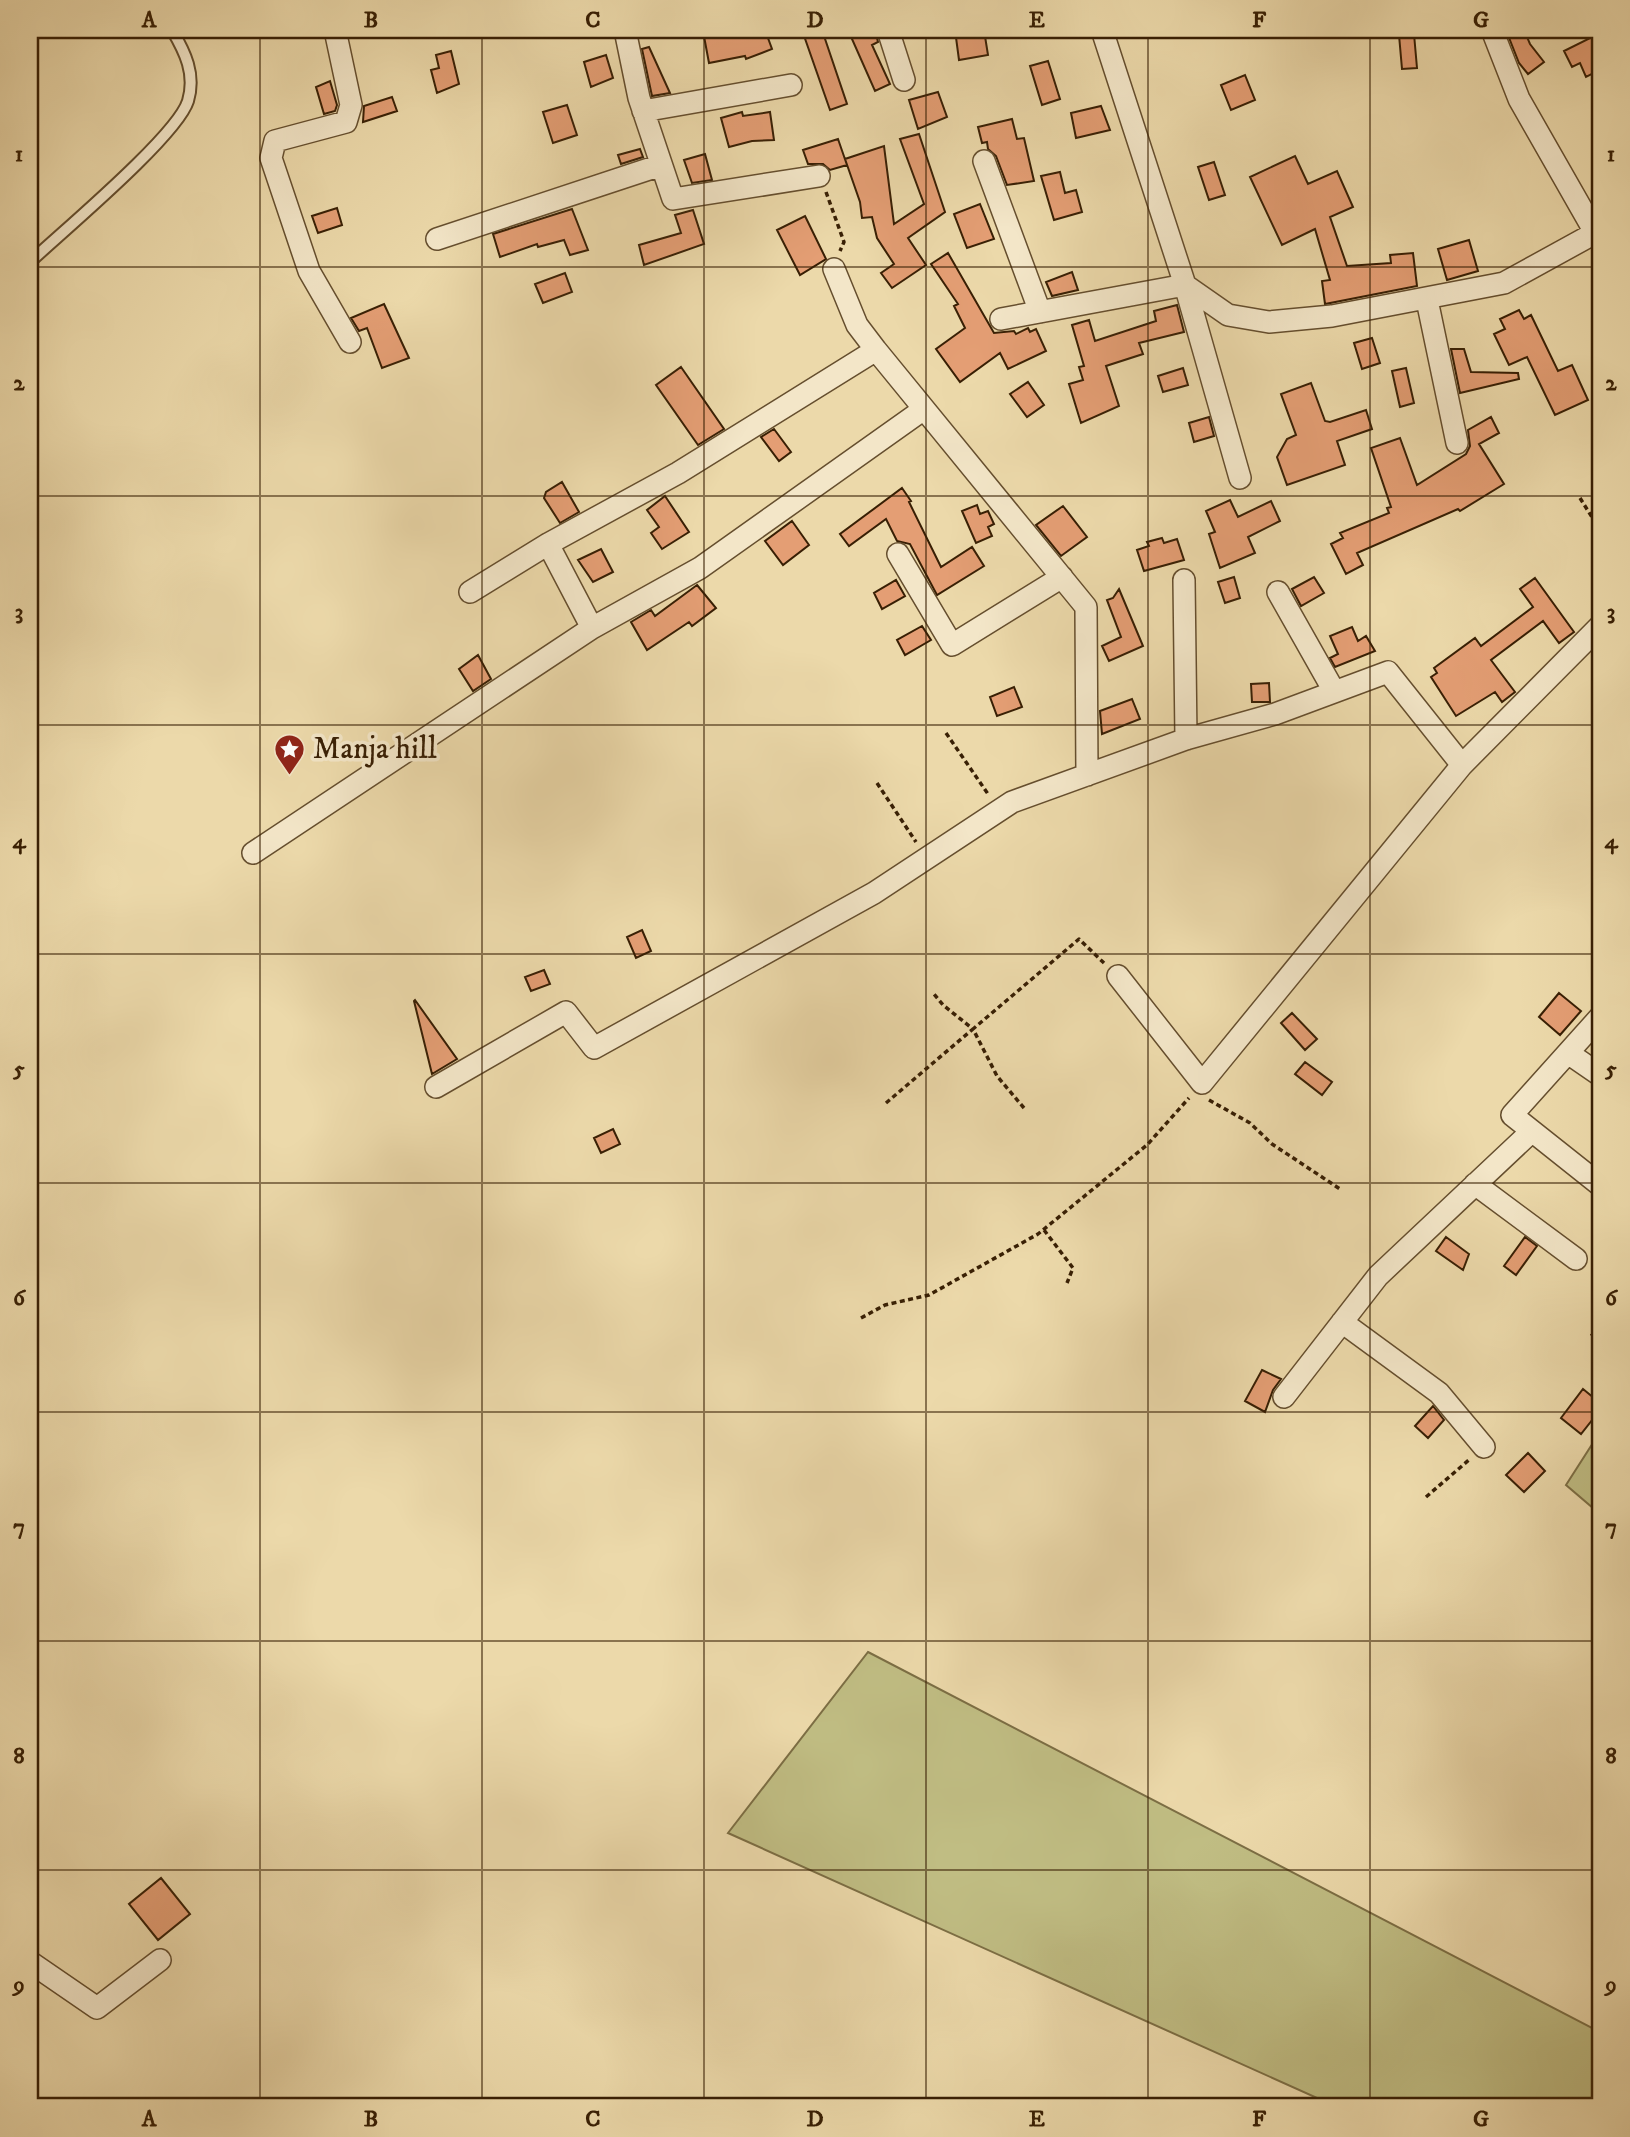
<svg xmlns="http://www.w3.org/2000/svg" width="1630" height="2137" font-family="'IM FELL DW Pica',serif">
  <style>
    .green { fill: #c0bd83; stroke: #7c6e44; stroke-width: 2 }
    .building { fill: #e49e74; stroke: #381f04; stroke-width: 2 }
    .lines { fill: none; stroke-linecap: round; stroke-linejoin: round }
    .lane-casing { stroke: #654e2e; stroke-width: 14 }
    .street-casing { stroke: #654e2e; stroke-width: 24 }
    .path { stroke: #381f04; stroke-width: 3.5; stroke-dasharray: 5 3.5; stroke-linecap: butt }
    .lane { stroke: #f3e6c8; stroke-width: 10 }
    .street { stroke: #f3e6c8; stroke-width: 21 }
    .grid { fill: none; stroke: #381f04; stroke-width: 2; stroke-opacity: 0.55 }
    .labels { text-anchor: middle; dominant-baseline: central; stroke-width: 7; stroke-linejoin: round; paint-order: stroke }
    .poi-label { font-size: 30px; fill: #381f04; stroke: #f3e6c8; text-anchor: start }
    .neatline { fill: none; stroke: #381f04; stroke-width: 2.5 }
    .grid-label { font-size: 23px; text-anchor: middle; font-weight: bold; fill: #381f04 }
  </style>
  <rect width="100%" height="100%" fill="#ecd9aa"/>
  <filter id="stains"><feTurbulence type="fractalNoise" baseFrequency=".00286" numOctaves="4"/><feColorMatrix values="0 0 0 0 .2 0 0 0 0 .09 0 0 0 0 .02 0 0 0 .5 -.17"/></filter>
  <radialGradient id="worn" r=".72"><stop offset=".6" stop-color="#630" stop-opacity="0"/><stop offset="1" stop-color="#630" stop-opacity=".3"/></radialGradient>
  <path class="green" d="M1600,1432v82l-34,-29z
    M868,1652l732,380v75h-263l-609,-274z"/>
  <path class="building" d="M711,30h54l7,19 -26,10 -1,-3 -36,7 -6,-32z
    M802,30h20l25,74 -17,6z
    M848,30h27l3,12 -6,3 18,39 -15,7z
    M955,30h29l4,25 -29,5z
    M1506,30h18l6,14 14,18 -16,12 -9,-11z
    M1414,34l3,34 -15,1 -3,-34z
    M1596,35l4,9v26l-14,7 -6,-14 -8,4 -8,-16z
    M649,47l21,46 -18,3 -10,-47z
    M451,51l8,33 -22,9 -6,-23 8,-2 -3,-13z
    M606,55l7,23 -22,9 -7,-25z
    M1048,61l12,38 -18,6 -12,-39z
    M1245,75l10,25 -24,10 -10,-25z
    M330,81l7,24 -2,6 -11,3 -8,-27z
    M938,92l9,25 -29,12 -9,-29z
    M392,97l5,14 -34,11 1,-16z
    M567,105l10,30 -24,8 -10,-31z
    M1101,106l9,24 -34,8 -5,-25z
    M742,112l1,4 27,-4 4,28 -22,1 -23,6 -8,-29z
    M1012,119l5,20 7,-1 10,43 -27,4 -11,-29 -8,-7 -1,-7 -5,1 -4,-16z
    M919,134l26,78 -37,26 18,27 -34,23 -11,-15 13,-9 -17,-26 -5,-21 -10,1 -2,-16 -15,-43 39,-13 10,78 30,-20 -24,-65z
    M838,139l9,26 -17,5 -7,-6h-15l-5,-14z
    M640,149l3,8 -22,7 -3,-9z
    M705,154l7,26 -20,3 -8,-23z
    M1295,156l13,28 29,-13 16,36 -23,10 17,49 44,-3 -1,-8 23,-2 4,33 -92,18 -3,-23 8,-1 -15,-51 -33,16 -32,-68z
    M1214,162l11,33 -16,5 -11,-33z
    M1060,172l5,21 11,-3 6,22 -28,8 -13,-44z
    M980,204l14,35 -27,9 -13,-34z
    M337,208l5,17 -24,8 -6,-17z
    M572,209l16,41 -18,5 -6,-15 -26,7 -1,-3 -37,13 -7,-23z
    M693,210l11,34 -60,21 -5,-20 42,-12 -6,-18z
    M805,216l21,43 -26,16 -23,-45z
    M1469,240l9,31 -31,9 -9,-31z
    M948,253l46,80 20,-2 2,3 12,-6 2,4 6,-3 10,22 -38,18 -8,-16 -40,29 -24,-33 29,-21 -11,-22 4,-2 -27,-40z
    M1072,272l6,18 -26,6 -6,-14z
    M565,273l7,19 -29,11 -8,-19z
    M384,304l25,54 -27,10 -15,-40 -8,3 -8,-13z
    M1177,305l7,27 -45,11 4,11 -37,12 13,40 -38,17 -12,-39 14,-4 -4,-13 5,-1 -12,-41 17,-5 6,21 61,-20 -2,-10z
    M1519,310l5,9 7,-4 27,56 14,-6 16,35 -33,15 -28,-58 -18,8 -15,-31 11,-5 -5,-10z
    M1372,338l8,25 -18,6 -8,-26z
    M1451,349h13l7,23 47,1 1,6 -59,14z
    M681,367l43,62 -26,16 -42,-60z
    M1183,368l5,17 -25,7 -5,-16z
    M1406,368l8,35 -14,4 -8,-36z
    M1028,382l16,23 -17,12 -17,-23z
    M1311,383l14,38 5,1 36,-12 6,19 -35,12 8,24 -58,20 -10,-28 10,-18 9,-4 -15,-41z
    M1209,417l5,19 -20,6 -5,-19z
    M1491,417l8,16 -20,11 25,40 -44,27 -2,-2 -101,44 6,12 -17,9 -15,-30 12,-6 -3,-5 49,-20 -2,-5 4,-1 -20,-59 29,-10 17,47 49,-31 4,-8 -2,-16z
    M774,429l17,23 -12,9 -18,-24z
    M562,482l17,30 -19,11 -16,-25 2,-6z
    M902,488l9,13 -2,1 32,65 31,-20 12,19 -47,29 -27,-51 -13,-3 -11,-22 -37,27 -9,-12z
    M665,496l24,36 -27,17 -11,-16 8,-6 -12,-17z
    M1230,500l8,17 33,-16 9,20 -32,16 7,16 -35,15 -11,-34 6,-2 -9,-21z
    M977,505l3,9 8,-3 6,13 -6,3 4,9 -16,7 -14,-32z
    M1063,506l24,31 -26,19 -25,-31z
    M792,521l17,24 -26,20 -18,-24z
    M1162,538l2,5 13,-4 7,21 -40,11 -7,-21 12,-4 -2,-4z
    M601,549l12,23 -20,10 -15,-22z
    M1234,577l6,21 -15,5 -7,-21z
    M1314,577l10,16 -23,13 -9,-17z
    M1535,578l39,54 -15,11 -16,-22 -52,39 24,32 -13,10 -7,-10 -39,24 -25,-39 6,-4 -3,-5 41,-30 6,8 52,-39 -13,-18z
    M896,580l9,16 -23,13 -8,-16z
    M697,585l19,23 -24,18 -3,-4 -42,28 -16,-28 20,-12 4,6z
    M1119,589l24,57 -34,15 -7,-15 19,-9 -14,-37 6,-2z
    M922,626l9,14 -26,15 -8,-15z
    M1352,627l6,14 8,-5 9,15 -40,16 -5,-9 8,-4 -8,-18z
    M478,655l13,24 -18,12 -14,-22z
    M1269,683l1,19h-18l-1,-18z
    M1014,687l8,20 -25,9 -7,-19z
    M1132,699l8,20 -38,15 -2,-23z
    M642,930l9,21 -15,7 -9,-21z
    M544,970l6,14 -19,7 -6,-14z
    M1559,993l22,18 -21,24 -21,-18z
    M415,1000l42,59 -25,15 -18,-73z
    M1292,1013l25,26 -12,11 -24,-27z
    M1305,1062l27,20 -10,13 -27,-21z
    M613,1129l7,15 -19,9 -7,-15z
    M1446,1237l23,17 -6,16 -27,-19z
    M1525,1237l12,9 -21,29 -12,-9z
    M1262,1370l19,9 -8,11 -8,22 -20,-11z
    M1583,1389l17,14v7l-19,24 -20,-16z
    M1433,1406l11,14 -16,18 -13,-12z
    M1528,1453l17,18 -21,21 -18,-17z
    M161,1878l29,36 -32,26 -29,-36z"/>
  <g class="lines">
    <defs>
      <path id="lane" d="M30,262c32,-30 147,-126 158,-161 8,-27 -3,-49 -16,-71"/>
      <path id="street" d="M335,30l16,75 -5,17 -71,19 -4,17 38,113 41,71
        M625,30l14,68 34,101 146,-23
        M888,30l16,50
        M1102,30l83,255 55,193
        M1492,30l27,69 81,142
        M643,111l148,-26
        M984,161l56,151
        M437,239l224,-74
        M834,269l23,56 19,25 210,257 1,168
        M1427,300l30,143
        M1001,319l184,-34 43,30 41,7 63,-6 172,-33 91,-50
        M548,544l44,84
        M898,554l54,91 110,-68
        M1184,580l2,159
        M470,592l78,-48 130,-71 198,-123
        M1278,592l56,99
        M253,853l339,-225 108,-60 224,-159
        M1118,976l84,107 260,-318 138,-139
        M1600,1017l-88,98 88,70
        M1568,1053l32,22
        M436,1087l130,-75 28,36 280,-155 138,-91 174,-63 89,-25 113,-42 74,93
        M1475,1184l101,75
        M1342,1322l97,71 45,54
        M1284,1397l94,-121 154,-145
        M30,1962l67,46 63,-48"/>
    </defs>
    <use href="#lane" class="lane-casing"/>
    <use href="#street" class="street-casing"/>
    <path class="path" d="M826,192l18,50 -4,9
      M1580,498l20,32
      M946,733l42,61
      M877,783l39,59
      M1209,1100l41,23 22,21 68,45
      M886,1103l87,-74 -30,-24 -9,-11
      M1024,1108l-27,-32 -24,-47 106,-90 25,24
      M1044,1230l29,38 -6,15
      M861,1318l24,-13 44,-10 109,-61 109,-89 42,-47
      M1591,1336l9,-7
      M1426,1497l44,-38"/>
    <use href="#lane" class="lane"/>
    <use href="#street" class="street"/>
  </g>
  <path class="grid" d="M260,30v2077M482,30v2077M704,30v2077M926,30v2077M1148,30v2077M1370,30v2077M30,267h1570M30,496h1570M30,725h1570M30,954h1570M30,1183h1570M30,1412h1570M30,1641h1570M30,1870h1570"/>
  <defs>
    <symbol id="sight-pin" viewBox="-11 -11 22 30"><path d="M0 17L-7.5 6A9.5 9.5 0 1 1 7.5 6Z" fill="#8f2418" stroke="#f3e6c8"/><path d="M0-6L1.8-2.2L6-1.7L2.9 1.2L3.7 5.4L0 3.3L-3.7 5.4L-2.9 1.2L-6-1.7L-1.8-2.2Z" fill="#fff"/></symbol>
  </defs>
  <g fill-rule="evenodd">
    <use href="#sight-pin" x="272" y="732" width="35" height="47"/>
  </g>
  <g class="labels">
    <g class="poi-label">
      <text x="313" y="749">Manja hill</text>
    </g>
  </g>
  <rect width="1630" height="2137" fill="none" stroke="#ecd9aa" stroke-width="77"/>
  <rect x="38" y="38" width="1554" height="2060" class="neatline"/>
  <g class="grid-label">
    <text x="149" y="27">A</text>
    <text x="371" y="27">B</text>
    <text x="593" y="27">C</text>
    <text x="815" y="27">D</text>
    <text x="1037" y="27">E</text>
    <text x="1259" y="27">F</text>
    <text x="1481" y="27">G</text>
    <text x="19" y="161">1</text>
    <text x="1611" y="161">1</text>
    <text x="19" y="390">2</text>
    <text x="1611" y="390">2</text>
    <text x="19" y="619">3</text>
    <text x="1611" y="619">3</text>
    <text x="19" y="848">4</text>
    <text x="1611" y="848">4</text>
    <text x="19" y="1076">5</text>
    <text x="1611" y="1076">5</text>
    <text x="19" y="1305">6</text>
    <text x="1611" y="1305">6</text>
    <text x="19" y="1534">7</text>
    <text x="1611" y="1534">7</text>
    <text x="19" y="1763">8</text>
    <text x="1611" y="1763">8</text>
    <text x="19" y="1992">9</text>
    <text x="1611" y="1992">9</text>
    <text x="149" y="2126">A</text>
    <text x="371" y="2126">B</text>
    <text x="593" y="2126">C</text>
    <text x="815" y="2126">D</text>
    <text x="1037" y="2126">E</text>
    <text x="1259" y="2126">F</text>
    <text x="1481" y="2126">G</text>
  </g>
  <rect width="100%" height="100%" filter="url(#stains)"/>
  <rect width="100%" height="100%" fill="url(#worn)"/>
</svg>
